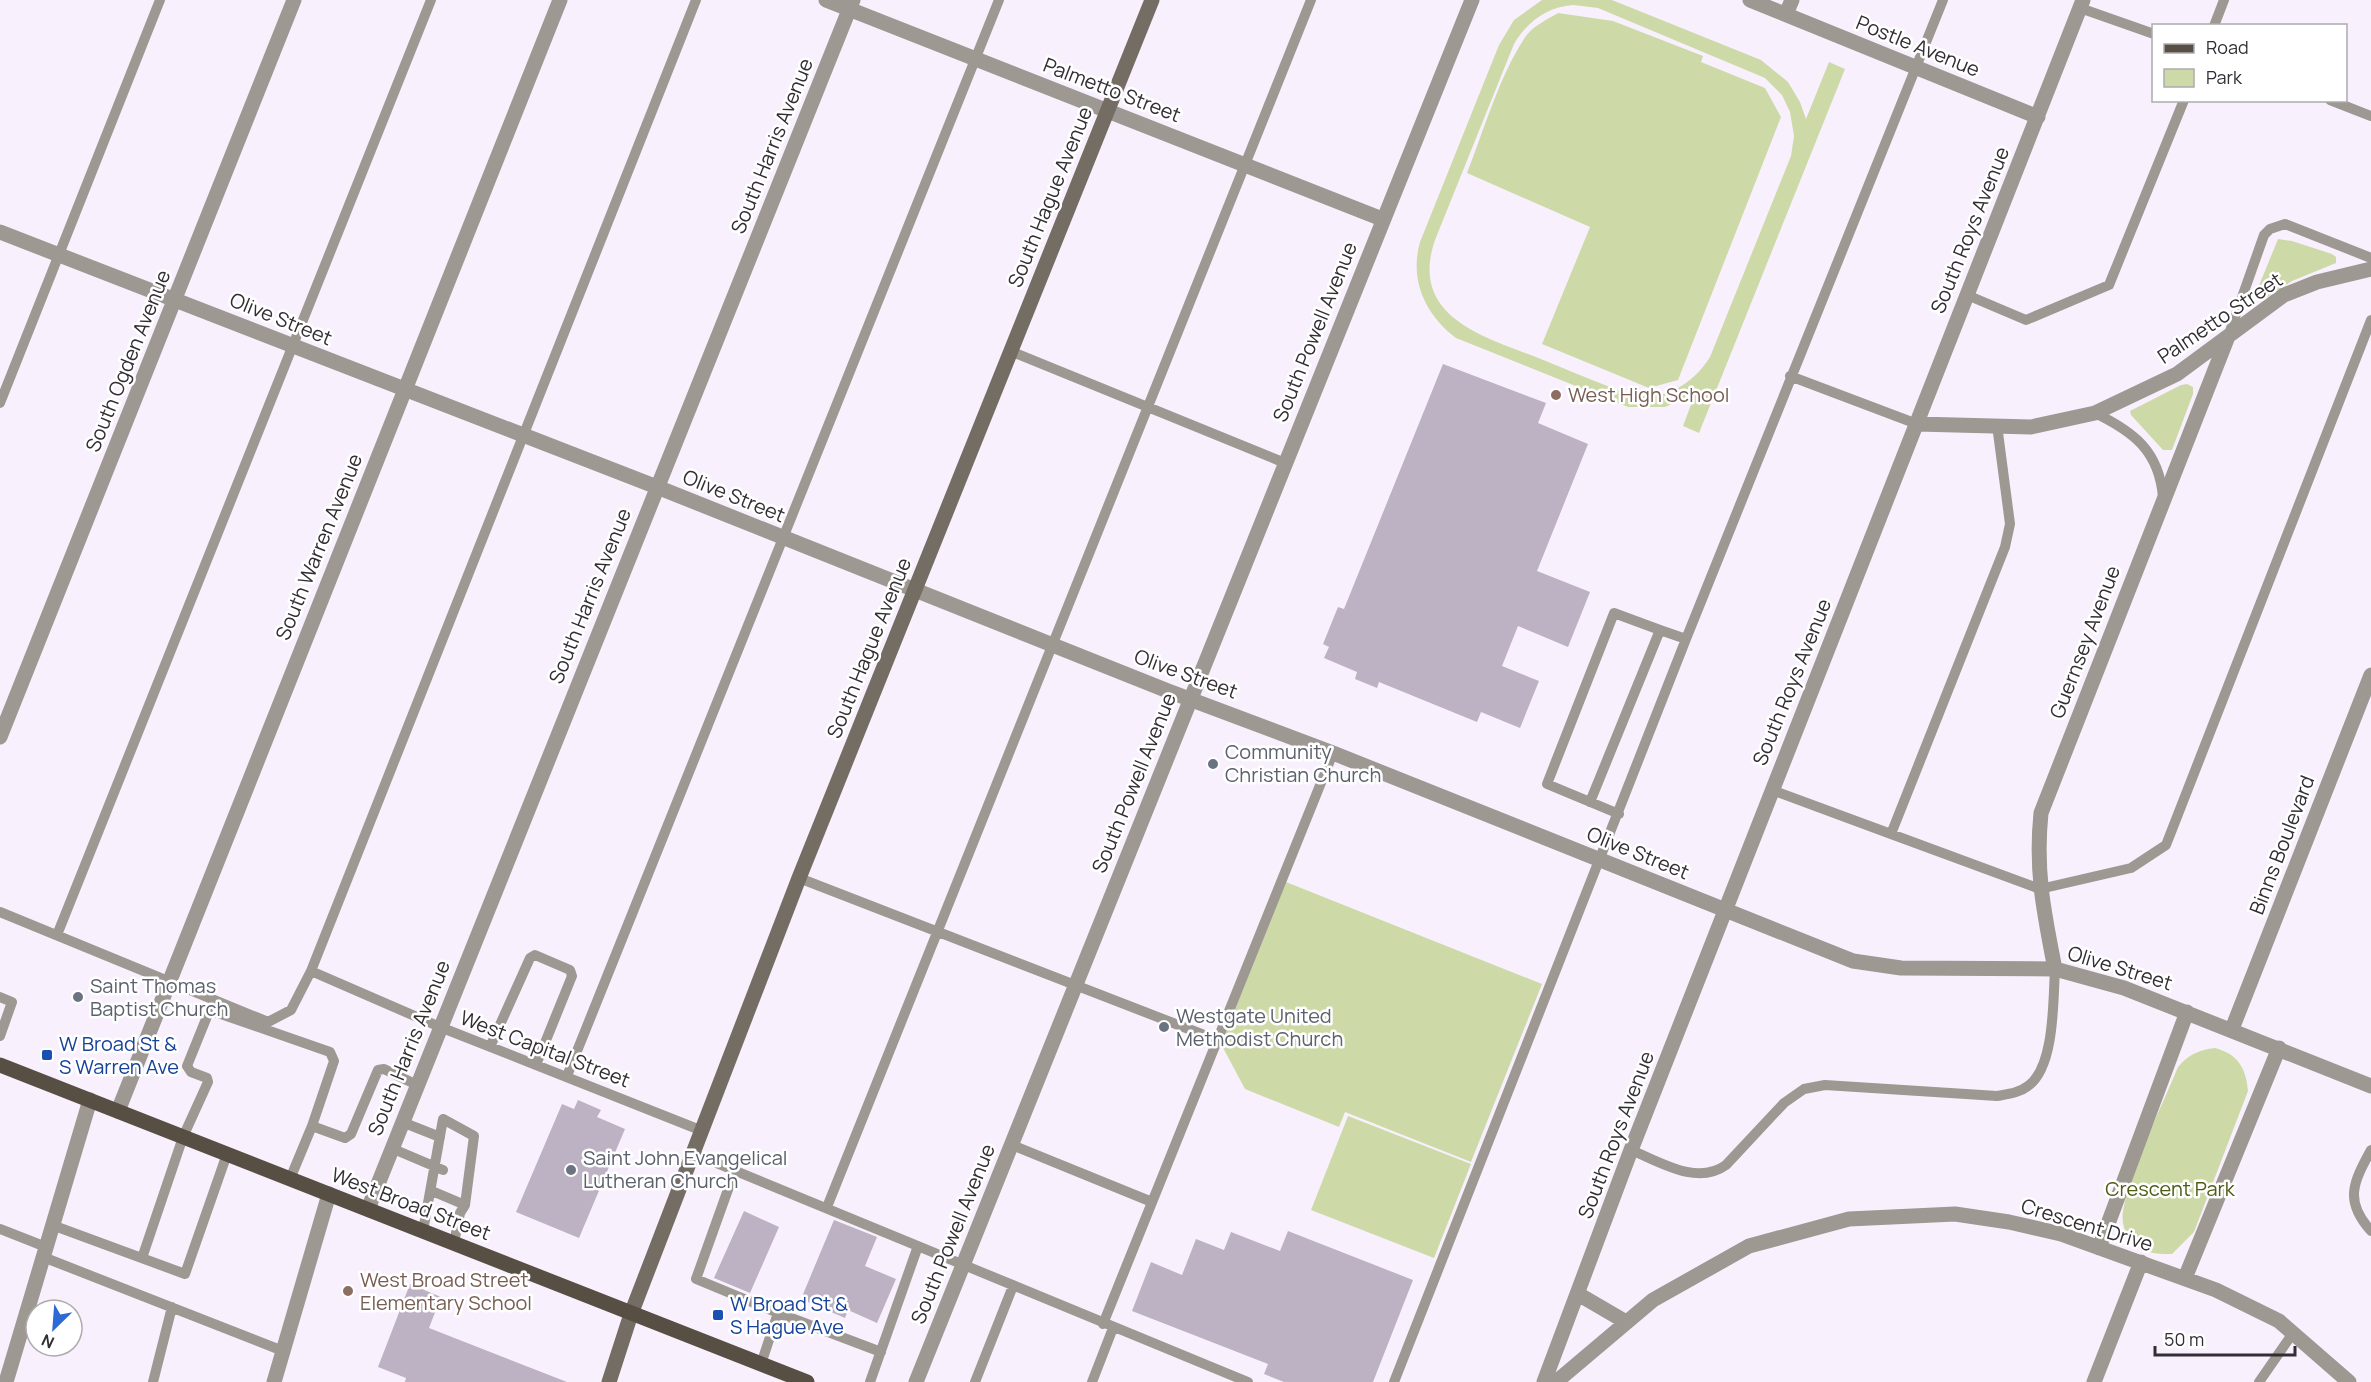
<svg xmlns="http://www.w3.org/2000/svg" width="2371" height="1382" viewBox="0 0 2371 1382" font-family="Manrope,sans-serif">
<rect width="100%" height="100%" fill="#f9f0fe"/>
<!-- green -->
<path fill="#cddaa8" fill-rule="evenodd" d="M1542,0H1612L1761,60L1788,82L1800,102L1806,119L1829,62L1845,69L1699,433L1683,426L1695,394L1665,407H1628L1456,338C1426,315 1409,281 1420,242L1499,45L1514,20ZM1573,5L1598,8L1765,78L1782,95L1790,112L1794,136L1791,156L1710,357C1692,386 1660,404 1626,393C1596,382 1566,369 1536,357C1482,336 1409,316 1435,240L1514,44C1527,22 1547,7 1573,5Z
M1558,13L1613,21L1703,56L1701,62L1765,88L1781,117L1678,380L1649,388L1542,344L1590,227L1467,173C1484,130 1499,77 1524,39C1531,27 1546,20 1558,13Z
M2278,239L2292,241L2332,254L2336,257V263L2292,281L2266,298L2258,295V288Z
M2187,384L2193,387V394L2172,450H2163L2131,415L2130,411L2181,385Z
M1286,882L1542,984L1471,1162L1345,1112L1339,1127L1245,1089L1221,1044Z
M2215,1048C2238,1054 2246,1068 2248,1091L2194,1232L2172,1254C2149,1255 2128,1249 2123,1223C2118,1196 2166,1097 2178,1067C2189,1054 2199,1050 2215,1048Z
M1348,1116L1471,1164L1434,1258L1311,1210Z"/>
<!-- building -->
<path fill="#bdb2c3" d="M1443,364L1546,403L1538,423L1588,444L1537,571L1590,592L1568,647L1518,626L1502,666L1539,681L1520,728L1481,712L1477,722L1379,682L1377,688L1355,679L1357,672L1324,658L1329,647L1323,644L1338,607L1344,609Z
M578,1100L601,1110L597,1117L625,1129L579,1238L516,1212L562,1104L574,1109Z
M744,1211L779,1227L750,1293L714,1278Z
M834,1220L877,1237L865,1266L896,1279L877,1323L848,1310L845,1318L801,1299Z
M1288,1231L1413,1280L1373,1382H1284L1264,1374L1268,1364L1132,1311L1151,1262L1182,1275L1196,1239L1224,1250L1231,1232L1280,1251Z
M410,1284L441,1297L429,1328L567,1382H405L406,1378L378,1367Z"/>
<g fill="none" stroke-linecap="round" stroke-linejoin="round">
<!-- service -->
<path stroke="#9d9891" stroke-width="10" d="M2080,8L2154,34
M2214,26L2224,0
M2330,100L2371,116
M1967,295L2026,320L2109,285L2184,100
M2228,337L2264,235L2270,229L2285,224L2371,258
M1010,351L1285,463
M1790,376L1917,424
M0,403L160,0
M2095,413C2134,432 2159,451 2163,497
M1660,630L1686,639
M1772,790L1891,834L2005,547L2010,524L1997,425
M1590,802L1660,630L1614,613L1547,784L1619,814
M1891,834L2040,889L2131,868L2166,845L2371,320
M799,878L1217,1040
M0,912L268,1022L291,1010L311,971L440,1027L700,1130
M57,935L431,0
M311,971L696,0
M0,997L12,1002L0,1036
M490,1047L530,958L535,955L570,970L572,976L536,1065
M567,1076L999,0
M402,1122L440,1137
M1012,1145L1152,1202
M391,1148L443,1170
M1631,1150C1660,1162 1697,1186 1726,1165L1784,1103L1804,1089L1825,1085L1997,1096C2008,1094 2019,1093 2028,1086C2055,1067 2053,1000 2055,969
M2371,1150C2353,1183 2344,1201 2371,1231
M692,1153L1248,1382
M735,1170L696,1279L778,1313
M290,1179L312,1126L345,1138L351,1134L378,1070L384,1069L417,1085
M432,1191L465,1205
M827,1207L1311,0
M52,1225L185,1274L227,1154
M0,1229L46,1247
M423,1231L443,1119L474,1136L465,1205L460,1213L454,1243
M43,1257L283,1351
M142,1258L183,1137L208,1082L207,1078L191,1072L187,1066L208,1014L215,1012L330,1052L334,1061L312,1126
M1103,1324L1333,753
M761,1364L778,1313L881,1352
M153,1382L172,1307
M870,1382L918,1246
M975,1382L1013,1286
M1092,1382L1113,1328
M1394,1382L1686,639L1943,0
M2259,1382L2293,1333"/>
<!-- minor -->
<path stroke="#9d9891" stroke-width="15" d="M826,0L1382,219
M1750,0L2038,117
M1786,14L1792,0
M0,232L657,487L1168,691L1333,753L1853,961L1901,968L2055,969L2124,988L2371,1086
M1917,424L2031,427L2095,413L2177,374L2284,295L2317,282L2371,269
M0,737L294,0
M2055,969C2044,913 2035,871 2041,813L2227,339
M2232,1029L2371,675
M118,1111L560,0
M368,1209L853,0
M2099,1248L2187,1012
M2185,1278L2279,1048
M1578,1294L1626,1322
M6,1382L90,1100
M274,1382L329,1194
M916,1382L1472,0
M1544,1382L1631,1150L2083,0
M1556,1382L1653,1300L1749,1246L1849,1219L1955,1214L2009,1222L2061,1234L2216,1290L2279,1321L2349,1382
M2094,1382L2141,1262"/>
<!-- secondary -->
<path stroke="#746d63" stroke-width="15" d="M609,1382L631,1314L799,878L1152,0"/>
<!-- primary -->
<path stroke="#574f43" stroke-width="15" d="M0,1065L807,1382"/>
</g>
<!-- markers -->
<g fill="#8d6e63" stroke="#fff" stroke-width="2">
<circle cx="1556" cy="395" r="6"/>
<circle cx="348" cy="1291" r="6"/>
</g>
<g fill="#6b7280" stroke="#fff" stroke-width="2">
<circle cx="1213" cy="764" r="6"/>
<circle cx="78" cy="997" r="6"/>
<circle cx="1164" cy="1027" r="6"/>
<circle cx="571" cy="1170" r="6"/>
</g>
<g fill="#1a4fb4" stroke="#fff" stroke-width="2">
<rect x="41" y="1049" width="12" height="12" rx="3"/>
<rect x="712" y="1309" width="12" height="12" rx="3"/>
</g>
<g text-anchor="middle" stroke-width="5" stroke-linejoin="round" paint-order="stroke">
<!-- street labels -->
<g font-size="20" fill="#322e34" stroke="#fff">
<text transform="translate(1918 46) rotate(22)" y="7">Postle Avenue</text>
<text transform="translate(1112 90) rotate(21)" y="7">Palmetto Street</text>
<text transform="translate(772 146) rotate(-68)" y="7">South Harris Avenue</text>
<text transform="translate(1050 197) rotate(-68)" y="7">South Hague Avenue</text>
<text transform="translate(1970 230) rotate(-68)" y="7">South Roys Avenue</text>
<text transform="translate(2220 318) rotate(-34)" y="7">Palmetto Street</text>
<text transform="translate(281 319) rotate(22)" y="7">Olive Street</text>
<text transform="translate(1315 332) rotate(-68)" y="7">South Powell Avenue</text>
<text transform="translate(128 361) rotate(-68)" y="7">South Ogden Avenue</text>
<text transform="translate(734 496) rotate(22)" y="7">Olive Street</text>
<text transform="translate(319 547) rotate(-68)" y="7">South Warren Avenue</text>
<text transform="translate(590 596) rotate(-68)" y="7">South Harris Avenue</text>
<text transform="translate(2085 642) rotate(-69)" y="7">Guernsey Avenue</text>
<text transform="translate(869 648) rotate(-68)" y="7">South Hague Avenue</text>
<text transform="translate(1186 674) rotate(20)" y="7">Olive Street</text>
<text transform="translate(1792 682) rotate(-68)" y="7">South Roys Avenue</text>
<text transform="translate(1134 783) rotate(-68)" y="7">South Powell Avenue</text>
<text transform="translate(2282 845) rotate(-69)" y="7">Binns Boulevard</text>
<text transform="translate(1638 853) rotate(22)" y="7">Olive Street</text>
<text transform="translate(2120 968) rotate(17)" y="7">Olive Street</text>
<text transform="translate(409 1048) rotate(-68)" y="7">South Harris Avenue</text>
<text transform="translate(545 1049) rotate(21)" y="7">West Capital Street</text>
<text transform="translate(1616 1135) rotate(-69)" y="7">South Roys Avenue</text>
<text transform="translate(411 1204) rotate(21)" y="7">West Broad Street</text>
<text transform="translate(2087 1225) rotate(17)" y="7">Crescent Drive</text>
<text transform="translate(953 1234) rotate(-68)" y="7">South Powell Avenue</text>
</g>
<!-- education labels -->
<g font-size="20" fill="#785e54" stroke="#fff" text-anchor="start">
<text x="1568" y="402">West High School</text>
<text x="360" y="1287">West Broad Street<tspan x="360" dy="23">Elementary School</tspan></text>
</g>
<!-- worship labels -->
<g font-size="20" fill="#5b616d" stroke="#fff" text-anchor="start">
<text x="1225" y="759">Community<tspan x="1225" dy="23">Christian Church</tspan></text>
<text x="90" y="993">Saint Thomas<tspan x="90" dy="23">Baptist Church</tspan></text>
<text x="1176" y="1023">Westgate United<tspan x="1176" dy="23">Methodist Church</tspan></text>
<text x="583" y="1165">Saint John Evangelical<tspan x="583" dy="23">Lutheran Church</tspan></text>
</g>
<!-- transit labels -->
<g font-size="20" fill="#164399" stroke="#fff" text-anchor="start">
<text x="59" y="1051">W Broad St &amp;<tspan x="59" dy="23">S Warren Ave</tspan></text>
<text x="730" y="1311">W Broad St &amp;<tspan x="730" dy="23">S Hague Ave</tspan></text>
</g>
<!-- park labels -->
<g font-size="20" fill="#4f5c14" stroke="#fff">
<text x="2170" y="1196">Crescent Park</text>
</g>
</g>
<!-- legend -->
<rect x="2152" y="24" width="195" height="78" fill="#ffffff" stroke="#adabae" stroke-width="1.5"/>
<rect x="2164" y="44" width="30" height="9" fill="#574f43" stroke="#adabae" stroke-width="1.5"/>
<text x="2206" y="54" font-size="18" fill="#322e34">Road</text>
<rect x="2164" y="69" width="30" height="18" fill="#cddaa8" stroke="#adabae" stroke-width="1.5"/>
<text x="2206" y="84" font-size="18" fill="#322e34">Park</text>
<!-- north arrow -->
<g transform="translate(54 1328) rotate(205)"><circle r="28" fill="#ffffff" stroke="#adabae" stroke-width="1.5"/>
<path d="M0-4.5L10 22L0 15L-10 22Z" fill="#2b6ad7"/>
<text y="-9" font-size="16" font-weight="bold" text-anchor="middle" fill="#322e34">N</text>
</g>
<!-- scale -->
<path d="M2155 1346v9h140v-9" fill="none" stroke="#322e34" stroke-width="3"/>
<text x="2164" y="1346" font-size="18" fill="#322e34" stroke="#ffffff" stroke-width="4.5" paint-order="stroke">50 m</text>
</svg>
